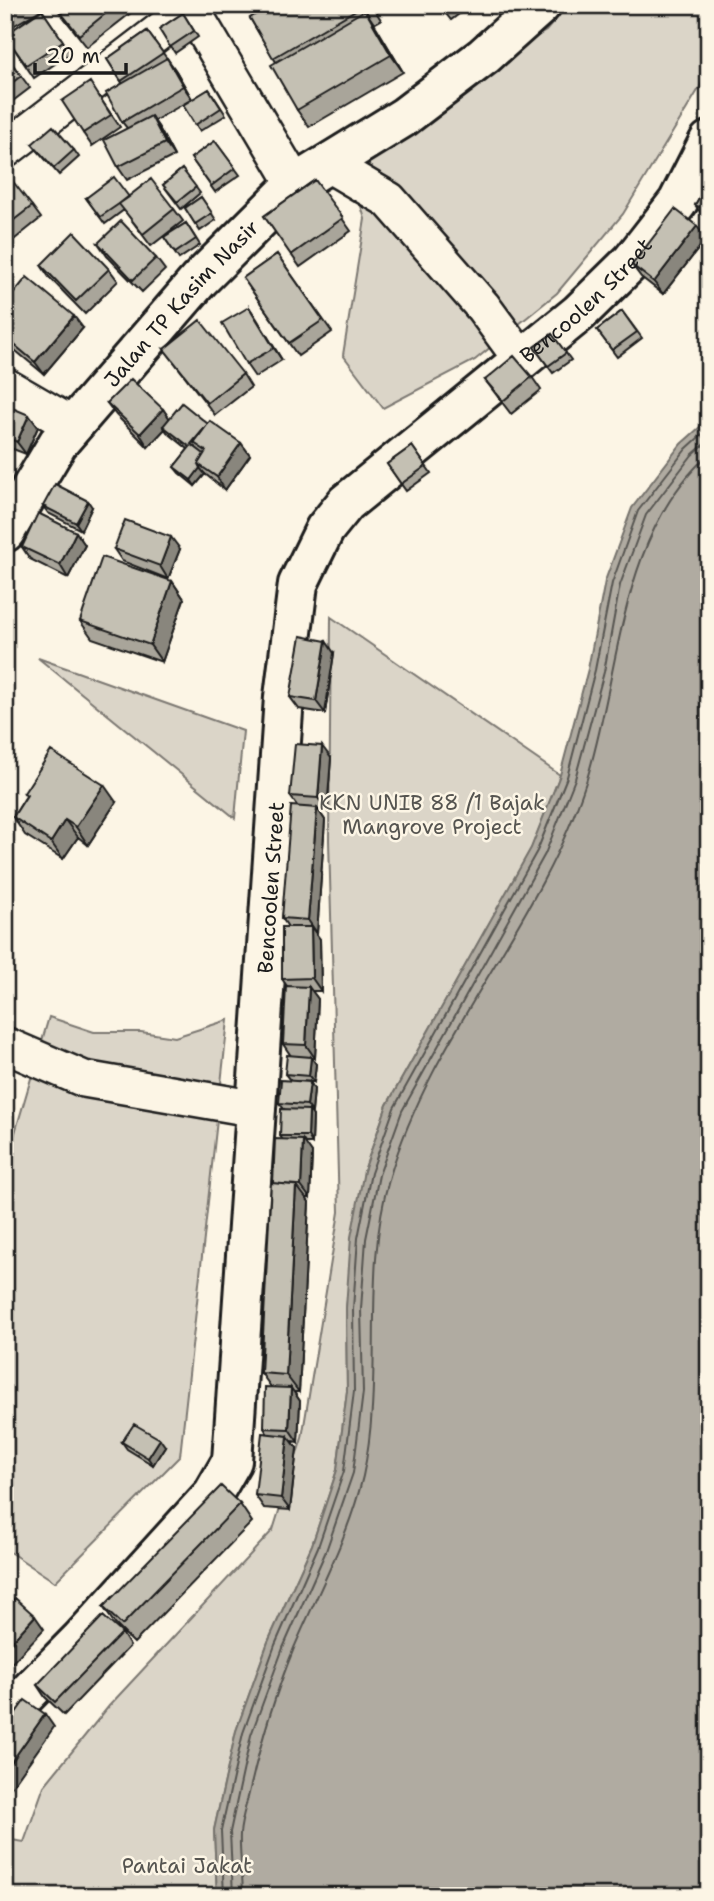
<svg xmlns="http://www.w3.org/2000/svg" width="714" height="1901" viewBox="0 0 714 1901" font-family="'Shantell Sans',sans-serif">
<rect width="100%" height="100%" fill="#fcf5e5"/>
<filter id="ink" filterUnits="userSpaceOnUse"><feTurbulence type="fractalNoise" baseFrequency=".0143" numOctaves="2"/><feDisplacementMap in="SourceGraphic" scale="14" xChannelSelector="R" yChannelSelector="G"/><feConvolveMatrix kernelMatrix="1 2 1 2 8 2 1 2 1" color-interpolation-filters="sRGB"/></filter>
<g filter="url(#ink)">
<!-- green -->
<path fill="#dbd5c8" stroke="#7c7872" stroke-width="2" d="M568,5H709V68L700,87L623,214L557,293L475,360L383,408L343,355L365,219L346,158L468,77L546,31Z
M331,617L560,775L531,849L387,1105L364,1171L346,1308L347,1391L337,1470L312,1545L268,1642L236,1731L214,1830L217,1896H5V1839L24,1842L44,1786L109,1706L273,1530L302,1438L339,1212L329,840Z
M38,658L243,731L235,818Z
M49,1017L94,1032H141L175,1037L228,1020L180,1456L55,1582L5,1549V1167Z"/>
<!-- water -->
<path fill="#b0aba1" stroke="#75726c" stroke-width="2" d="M709,419V1896H217L214,1830L236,1731L268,1642L312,1545L337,1470L347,1391L346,1308L351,1237L364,1171L387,1105L531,848L560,775L588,669L605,581L632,508L681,444Z"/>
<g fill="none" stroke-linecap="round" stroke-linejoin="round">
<!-- shore -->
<path stroke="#575551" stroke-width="2" d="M224,1896L221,1831L243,1733L275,1645L318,1547L344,1471L354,1391L353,1309L358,1238L371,1173L394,1108L537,851L567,777L595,670L612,583L638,511L686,449L709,428
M233,1896L230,1832L251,1735L283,1648L326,1551L353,1473L363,1392L361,1309L366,1239L379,1175L402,1111L545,854L575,779L604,672L620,585L646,515L692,455L709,440
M243,1896C243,1875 239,1854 240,1834C241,1819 247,1803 250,1789C261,1741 275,1694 294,1648C318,1592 349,1536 363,1476C385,1377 361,1274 390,1176C432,1035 540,923 586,782C621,672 618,536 709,454"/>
<!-- minor casing -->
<g stroke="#1c1c1c" stroke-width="40">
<path id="minor" d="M189,5L295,184
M5,150L190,8
M328,164L389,200L483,307L521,359
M5,386L74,426
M5,1045L84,1079L257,1109"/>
</g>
<!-- tertiary casing -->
<g stroke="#1c1c1c" stroke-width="44">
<g id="tertiary">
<path id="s1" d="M5,532L58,443L199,280L295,184L404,117L484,56L541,5"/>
</g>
</g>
<!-- primary casing -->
<g stroke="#1c1c1c" stroke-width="44">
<g id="primary">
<path id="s2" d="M5,1716L81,1639L213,1494L232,1461L284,697L298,584L325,529L346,503L579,313L632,261L678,202L709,141"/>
</g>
</g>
<!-- minor -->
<use href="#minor" stroke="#fcf5e5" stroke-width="35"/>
<!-- tertiary -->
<use href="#tertiary" stroke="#fcf5e5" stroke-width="38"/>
<!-- primary -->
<use href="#primary" stroke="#fcf5e5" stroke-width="38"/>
</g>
<!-- wall -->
<path fill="#a9a59a" stroke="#1c1c1c" stroke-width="2" d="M5,5H40L42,9L13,26L5,15Z
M54,5H141L87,47Z
M249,5H372L381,20L374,24L403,72L309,127L297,110L276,62L250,18L255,15Z
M439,5H471L451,20Z
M42,10L71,53L34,78L5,35Z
M183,13L198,37L175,53L159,29Z
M147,31L176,71L192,99L154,121L159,128L174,156L127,180L118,167L127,128L122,122L123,84L107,59Z
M5,54L30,88L5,107Z
M209,89L226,115L200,131L183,105Z
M98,95L120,127L92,146L83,133Z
M215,141L240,175L215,192L191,158Z
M32,144L74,150L79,157L59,175Z
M182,169L200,193L181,209L163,185Z
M315,180L351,231L300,267L264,216Z
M709,180V220L704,217L695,205Z
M5,184L32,206L41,218L5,247Z
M129,197L174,209L183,221L151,246L124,210L105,224L86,198Z
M201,197L216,220L200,231L185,208Z
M186,223L200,245L179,259L164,237Z
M706,239L663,294L641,277L632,265Z
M98,243L156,258L165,270L142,292L107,256Z
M277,254L332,332L298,356L243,278Z
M41,265L109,269L118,281L85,314L49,277Z
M5,304L83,328L44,374L5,342Z
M249,307L282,360L255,377L246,364Z
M622,311L642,338L617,357L597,330Z
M552,334L571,360L553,373L534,347Z
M164,349L243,374L251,387L215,415Z
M532,377L541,390L511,414L485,380Z
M107,403L163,409L169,418L208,424L241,443L250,455L225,490L205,474L195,486L179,473L174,467L188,449L167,432L165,429L148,447L116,415Z
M5,405L38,427L26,454L5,446Z
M412,446L431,473L406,491L387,464Z
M43,506L92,507L81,530L48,513Z
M76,532L85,545L68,578L30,559L22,547Z
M114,549H180L168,579L122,561Z
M172,581L184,599L162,662L92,638L80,621Z
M334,653L325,713L299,709L290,697Z
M331,758L327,811L318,810L325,820L317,933H315L320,939L321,991H312L318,999L315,1058H311L316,1064L314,1082L298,1081L310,1082L314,1089L312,1112H310L313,1116L312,1143H304L312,1153L310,1198H306L309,1202L299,1392H294L300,1401L298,1442L292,1441L297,1448L290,1510L264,1508L255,1495L267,1433L264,1428L271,1387L261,1373L273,1183L283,1140L280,1136L284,1109L279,1103L290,1080L285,1074L291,1056L283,1044L287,986L282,979L288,927L282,918L298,807L290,796Z
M24,793L116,802L88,845L78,837L63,859L25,835L13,817L26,796Z
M122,1442L165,1446L153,1465L127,1449Z
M240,1504L252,1522L134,1643L115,1624L103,1607Z
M122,1633L130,1646L64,1715L45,1697L37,1685Z"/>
<!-- shaded-wall -->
<path fill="#89867d" stroke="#1c1c1c" stroke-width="2" d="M365,10L377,28L403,72L391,55Z
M167,58L176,71L192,99L183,86Z
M151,116L159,128L174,156L165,143Z
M697,226L706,239L663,294L654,282Z
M249,307L257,319L282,360L274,348Z
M74,316L83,328L44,374L35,362Z
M163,409L172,422L163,426L165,429L148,447L140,434Z
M29,415L38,427L26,454L17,442Z
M241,443L250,455L225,490L217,477Z
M200,468L205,474L195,486L191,480Z
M88,501L92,507L81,530L76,523Z
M76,532L85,545L68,578L60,565Z
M171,537L180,549L168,579L160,566Z
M172,581L184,599L162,662L150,645Z
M326,641L334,653L325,713L316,701Z
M322,746L331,758L327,811L318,798Z
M104,785L116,802L88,845L76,827Z
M317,808L325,820L317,933L308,920Z
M65,820L78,837L63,859L51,842Z
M311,927L320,939L321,991L312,978Z
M309,987L318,999L315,1058L306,1045Z
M311,1057L316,1064L314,1082L309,1076Z
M310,1082L314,1089L312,1112L307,1105Z
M309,1110L313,1116L312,1143L308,1136Z
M303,1140L312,1153L310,1198L301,1186Z
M296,1185L309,1202L299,1392L286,1375Z
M291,1388L300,1401L298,1442L289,1429Z
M288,1436L297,1448L290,1510L281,1498Z
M160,1439L165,1446L153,1465L148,1458Z
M35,1616L44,1629L9,1666L5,1660V1649Z
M45,1714L54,1727L10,1789L5,1782V1771Z"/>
<!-- building -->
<path fill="#c4c0b3" stroke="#1c1c1c" stroke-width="2" d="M5,5H19L5,13Z
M55,5H116L79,35Z
M249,5H261L253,11Z
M271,5H364L273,58L250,18Z
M42,10L63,41L26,65L5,35Z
M365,10L391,55L297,110L271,65Z
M183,13L194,31L170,47L159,29Z
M147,31L163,53L121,81L107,59Z
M5,54L21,76L5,88Z
M167,58L183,86L122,122L106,93Z
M90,82L111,115L83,133L62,101Z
M209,89L221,108L195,125L183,105Z
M151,116L165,143L118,167L104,140Z
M53,126L74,150L54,168L32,144Z
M215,141L235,168L211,186L191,158Z
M182,169L196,187L177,202L163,185Z
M114,177L129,197L100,217L86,198Z
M11,179L32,206L5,227V184Z
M151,179L174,209L143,234L119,204Z
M315,180L343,218L291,255L264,216Z
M709,180V212L695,205Z
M201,197L212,213L195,224L185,208Z
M675,209L697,226L654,282L632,265Z
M121,221L156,258L133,280L98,243Z
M186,223L196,239L175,253L164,237Z
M74,232L109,269L76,301L41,265Z
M277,254L323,320L289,343L243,278Z
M27,277L74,316L35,362L5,337V304Z
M249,307L274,348L246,364L222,323Z
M622,311L637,332L612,350L597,330Z
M200,320L243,374L207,403L164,349Z
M552,334L566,353L548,366L534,347Z
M514,356L532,377L503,401L485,380Z
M131,379L163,409L140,434L107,403Z
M182,403L208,424L191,444L204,454L198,464L200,468L191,480L174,467L190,447L163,426Z
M5,405L29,415L17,442L5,437Z
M210,421L241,443L217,477L198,464L206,451L194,443Z
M412,446L426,466L401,484L387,464Z
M55,484L88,501L76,523L43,506Z
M38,513L76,532L60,565L22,547Z
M125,520L171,537L160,566L114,549Z
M102,557L172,581L150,645L80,621Z
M301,636L326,641L316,701L290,697Z
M295,744L322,746L318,798L290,796Z
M51,751L104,785L76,827L65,820L51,842L13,817L27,795L24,793Z
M291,806L317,808L308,920L282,918Z
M282,927H311L312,978L282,979Z
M286,986L309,987L306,1045L283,1044Z
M287,1055L311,1057L309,1076L285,1074Z
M281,1080L310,1082L307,1105L279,1103Z
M281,1109L309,1110L308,1136H280Z
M275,1139L303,1140L301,1186L273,1183Z
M271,1183L296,1185L286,1375L261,1373Z
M265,1387L291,1388L289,1429L264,1428Z
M134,1424L160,1439L148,1458L122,1442Z
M262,1433L288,1436L281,1498L255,1495Z
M221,1486L240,1504L122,1625L103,1607Z
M15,1598L35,1616L5,1649V1608Z
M103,1616L122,1633L55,1702L37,1685Z
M25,1700L45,1714L5,1771V1728Z"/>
</g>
<g text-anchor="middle" stroke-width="5" stroke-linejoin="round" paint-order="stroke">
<!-- street labels -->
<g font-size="21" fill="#1c1c1c" stroke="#fcf5e5">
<text dy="7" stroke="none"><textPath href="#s2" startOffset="1631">Bencoolen Street</textPath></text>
<text dy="7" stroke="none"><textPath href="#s1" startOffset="290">Jalan TP Kasim Nasir</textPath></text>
<text dy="7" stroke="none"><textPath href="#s2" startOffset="917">Bencoolen Street</textPath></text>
</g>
<!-- park labels -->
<g font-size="21" fill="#555450" stroke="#fcf5e5">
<text x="432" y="810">KKN UNIB 88 /1 Bajak<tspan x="432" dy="24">Mangrove Project</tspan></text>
<text x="187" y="1873">Pantai Jakat</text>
</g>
</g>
<!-- margin -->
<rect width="714" height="1901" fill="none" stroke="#fcf5e5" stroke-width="28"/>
<rect x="14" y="14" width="686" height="1873" fill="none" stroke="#1c1c1c" stroke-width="2.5" filter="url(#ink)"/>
<!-- scale -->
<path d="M35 63v10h91v-10" fill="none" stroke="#1c1c1c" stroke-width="3.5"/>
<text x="46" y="63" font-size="21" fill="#1c1c1c" stroke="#fcf5e5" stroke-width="5" paint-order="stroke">20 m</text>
</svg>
